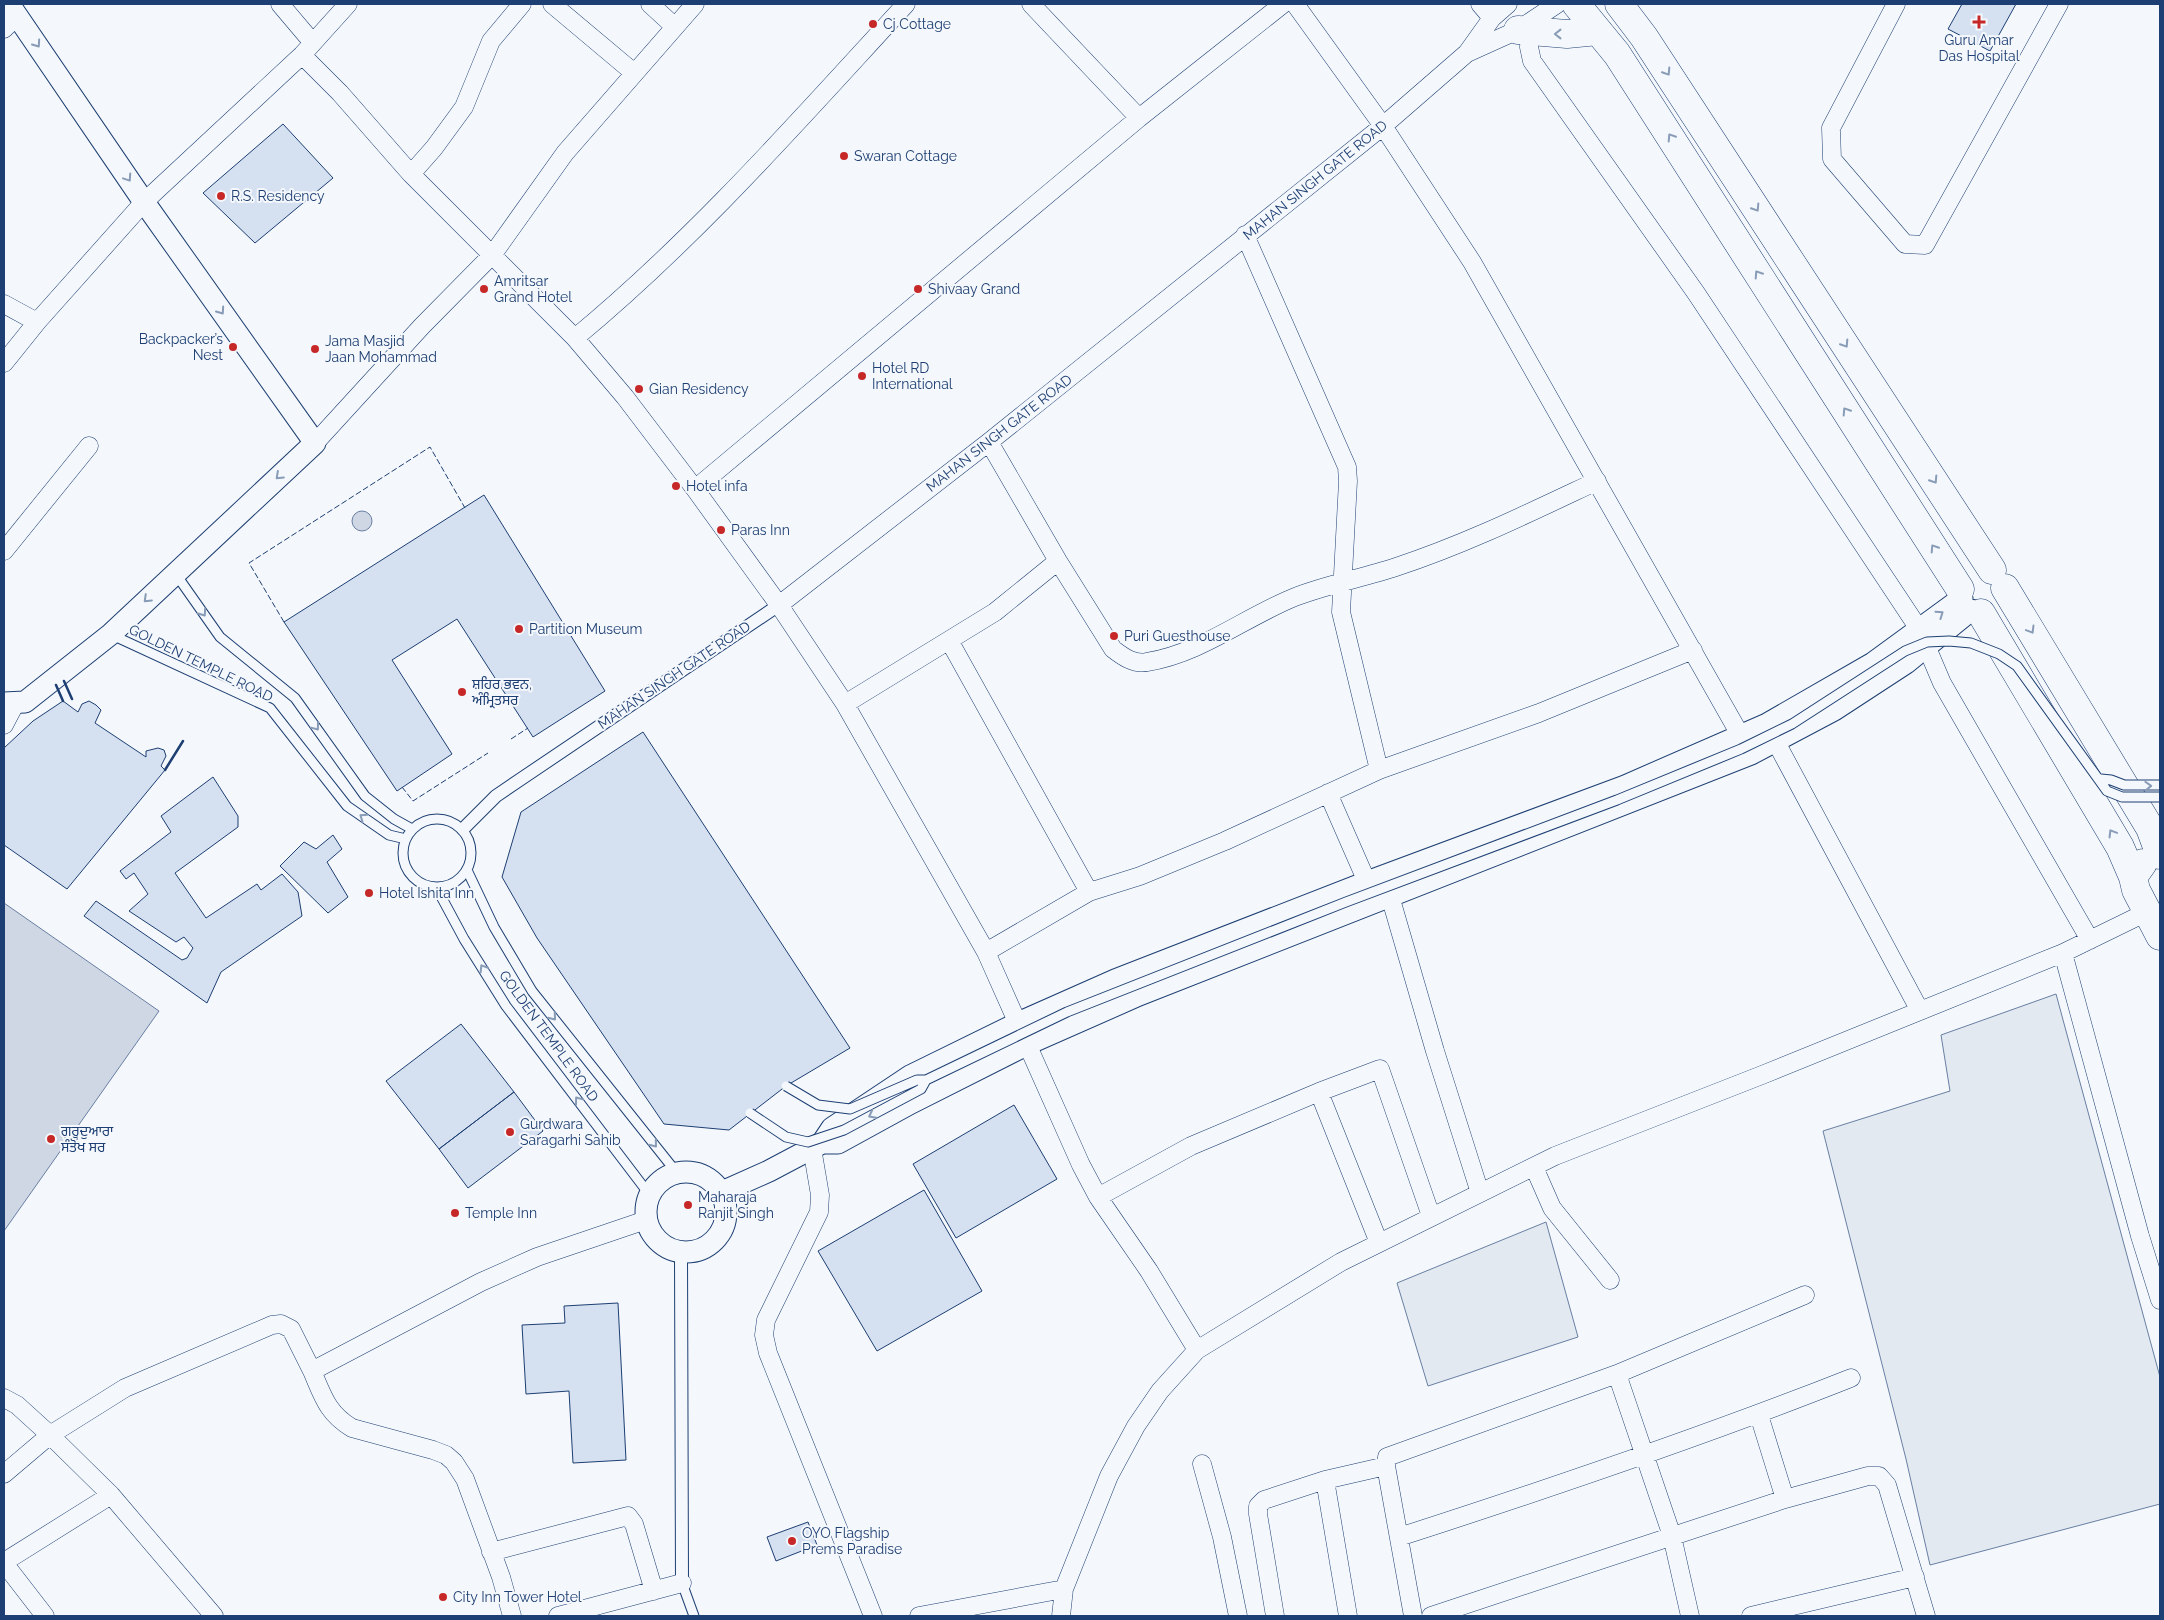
<svg xmlns="http://www.w3.org/2000/svg" width="2164" height="1620" viewBox="0 0 2164 1620" font-family="Raleway,'Noto Sans Gurmukhi',sans-serif">
<rect width="100%" height="100%" fill="#f4f7fb"/>
<!-- green -->
<path fill="#e3e9f0" stroke="#687fa3" d="M2056,994L2160,1377V1504L1930,1565L1906,1459L1823,1131L1950,1091L1941,1035Z
M1546,1222L1578,1337L1428,1386L1397,1283Z"/>
<!-- water -->
<path fill="#cfd7e4" stroke="#687fa3" d="M352 521a10 10 0 1 1 20 0a10 10 0 1 1-20 0Z
M4,903L159,1011L4,1231Z"/>
<!-- building -->
<path fill="#d5e0f0" stroke="#1d3f73" d="M1962,4H2016L1990,51L1948,29Z
M283,124L333,178L255,243L203,193Z
M484,495L605,691L533,737L457,619L392,660L452,754L397,791L284,622Z
M63,701L78,712L82,704L89,701L96,705L101,710L95,723L146,757V751L158,748L164,750L166,756L161,766L165,770L67,889L4,845V748L33,721Z
M643,732L850,1048L786,1086L729,1130L664,1124L537,938L502,877L521,812Z
M213,777L238,816V827L175,873L206,918L257,884L261,890L282,874L298,892L302,916L221,972L207,1003L84,916L96,901L182,960L187,958L193,948L184,937L176,942L129,911L148,894L134,873L126,879L120,871L171,832L161,816Z
M333,835L342,849L327,862L348,897L328,913L280,866L304,842L316,849Z
M461,1024L514,1092L439,1149L386,1081Z
M514,1092L543,1131L468,1188L439,1149Z
M1014,1105L1057,1179L956,1238L913,1164Z
M924,1190L982,1291L877,1351L818,1251Z
M618,1303L626,1460L573,1463L569,1391L526,1394L522,1325L565,1323L564,1306Z
M808,1522L817,1545L776,1561L767,1537Z"/>
<g fill="none" stroke-linecap="round" stroke-linejoin="round">
<!-- service casing -->
<g stroke="#1d3f73" stroke-width="11">
<path id="service" d="M175,573L220,637L295,698L365,796L394,819L412,829
M112,635L270,708L347,806L389,835L406,839
M403 853a34 34 0 1 1 68 0a34 34 0 1 1-68 0Z
M467,870L494,927L532,991L677,1173
M436,887L464,939L506,1006L649,1194
M682,1583L694,1616"/>
</g>
<!-- pedestrian casing -->
<g stroke="#1d3f73" stroke-width="14">
<path id="pedestrian" d="M463,829L496,796L521,779L779,605
M681,1253L682,1583"/>
</g>
<!-- minor casing -->
<g stroke="#1d3f73" stroke-width="19">
<path id="minor" d="M280,4L313,43
M552,4L633,72
M650,4L674,26
M1031,4L1139,118
M1295,4L1383,126L1472,262L1747,747
M1480,4L1492,18
M1896,4L1831,128L1832,159L1905,244L1925,245L2059,4
M4,29L17,16
M1530,32L1529,47L1532,61L1696,293L1919,629L1942,683L2090,940
M1467,53L1518,30L1557,4
M302,55L340,93L411,174L575,338L625,397L695,489L779,605L845,704L986,952L1081,1165L1098,1197L1149,1271L1197,1350
M411,174L434,148L464,107L491,41L522,4
M1245,235L1347,467L1348,481L1341,612L1379,770
M4,304L37,322
M575,338C696,238 800,119 906,4
M4,363L37,322L144,202L302,55L348,4
M989,442L1058,561L1113,649C1122,656 1134,665 1147,662C1200,654 1245,617 1295,597C1328,584 1363,578 1396,567C1466,544 1531,512 1597,481
M315,443L422,326L493,254L565,153L695,4
M695,489L1139,118L1283,4
M4,551L89,446
M779,605L989,442L1383,126L1467,53L1492,18L1508,4
M950,642L1089,892
M845,704L995,612L1058,561
M4,725L15,704
M1769,729L1920,1011
M1328,793L1367,882
M1390,896L1435,1051L1480,1193
M986,952L1089,892L1140,876L1225,841L1379,770L1539,713L1693,650
M2063,953L2140,1236L2160,1300
M1319,1092L1379,1243
M812,1148L820,1195L819,1212L766,1320L764,1335L768,1353L873,1616
M1534,1167L1552,1208L1610,1280
M1098,1197L1191,1146L1319,1092L1380,1069L1431,1216
M312,1371C323,1396 327,1413 352,1428L433,1450L446,1455L454,1462L465,1479L501,1577L512,1616
M1617,1374L1805,1295
M4,1398L17,1405L50,1435L4,1474
M1759,1415L1785,1499
M1202,1464L1222,1537L1238,1616
M1325,1480L1348,1616
M1399,1537C1551,1488 1702,1437 1851,1378
M491,1552L628,1516L634,1524L654,1591
M4,1562L111,1495
M4,1563L45,1616
M214,1616L111,1495L50,1435L125,1388L272,1325L281,1324L291,1329L312,1371L481,1282L537,1257L646,1220
M558,1616L682,1583
M919,1616L1064,1589
M1061,1616L1064,1589L1109,1476L1136,1426L1160,1391L1197,1350L1341,1262L1555,1156L1762,1075L2063,953L2147,912
M1275,1616L1258,1514V1506L1264,1500L1325,1480L1386,1466
M1413,1616L1386,1466L1387,1457L1617,1374L1672,1536L1690,1616
M1431,1616L1785,1499L1868,1476H1879L1887,1485L1926,1616
M1751,1616L1915,1577"/>
</g>
<!-- tertiary casing -->
<g stroke="#1d3f73" stroke-width="23">
<path id="tertiary" d="M4,703L25,702L111,634L315,443L144,202L9,4
M822,1143H838L911,1103L1028,1044L1139,995L1751,754L1834,710L1906,663L1971,610
M646 1212a40 40 0 1 1 80 0a40 40 0 1 1-80 0Z
M722,1192L769,1171L822,1143L832,1128L910,1076L1018,1023L1115,980L1367,882L1625,786L1767,724L1873,663L1962,598"/>
</g>
<!-- primary casing -->
<g stroke="#1d3f73" stroke-width="29">
<path id="primary" d="M1576,4L1617,54L1960,589
M1619,4L1644,37L1992,570
M1518,30L1567,34L1598,31
M2005,588L2150,828L2160,855
M1981,613L2120,847L2133,877
M2143,863L2133,877L2136,890L2160,936"/>
</g>
<!-- service -->
<use href="#service" stroke="#f4f7fb" stroke-width="9"/>
<!-- pedestrian -->
<use href="#pedestrian" stroke="#f4f7fb" stroke-width="12"/>
<!-- minor -->
<use href="#minor" stroke="#f4f7fb" stroke-width="18"/>
<!-- tertiary -->
<use href="#tertiary" stroke="#f4f7fb" stroke-width="21"/>
<!-- primary -->
<use href="#primary" stroke="#f4f7fb" stroke-width="28"/>
<!-- service-bridge casing -->
<g stroke="#1d3f73" stroke-width="11" stroke-linecap="butt">
<path id="service-bridge" d="M2101,779L2111,780L2124,785H2160
M786,1086L818,1105L850,1109L917,1080H926L1067,1012L1346,902L1617,800L1741,749L1792,724L1905,651L1927,642L1949,641L1971,643L1999,654L2017,666L2107,791L2122,797H2160
M750,1113L786,1137L808,1142L844,1130L921,1089L926,1080"/>
</g>
<!-- service-bridge -->
<use href="#service-bridge" stroke="#f4f7fb" stroke-width="9"/>
<!-- fence -->
<path stroke="#1d3f73" stroke-width="1" stroke-dasharray="6 2.5" stroke-linecap="butt" d="M284,622L249,563L430,447L465,508
M511,739L528,728
M402,787L413,801L488,753"/>
<!-- wall -->
<path stroke="#1d3f73" stroke-width="2.5" d="M64,681L72,699
M56,685L63,701
M165,770L183,741"/>
</g>
<!-- one-way arrows -->
<defs><path id="oneway-chevron" d="M-2-3.5L2.5 0L-2 3.5" fill="none" stroke-width="1.6" stroke-linecap="round" stroke-linejoin="round" transform="scale(1.25)"/></defs>
<g stroke="#889bb7">
<use href="#oneway-chevron" transform="translate(1558 34) rotate(-180)"/>
<use href="#oneway-chevron" transform="translate(37 44) rotate(55)"/>
<use href="#oneway-chevron" transform="translate(1667 72) rotate(57)"/>
<use href="#oneway-chevron" transform="translate(1671 137) rotate(-123)"/>
<use href="#oneway-chevron" transform="translate(128 178) rotate(56)"/>
<use href="#oneway-chevron" transform="translate(1756 208) rotate(57)"/>
<use href="#oneway-chevron" transform="translate(1758 274) rotate(-123)"/>
<use href="#oneway-chevron" transform="translate(221 311) rotate(55)"/>
<use href="#oneway-chevron" transform="translate(1845 344) rotate(57)"/>
<use href="#oneway-chevron" transform="translate(1846 411) rotate(-123)"/>
<use href="#oneway-chevron" transform="translate(279 476) rotate(137)"/>
<use href="#oneway-chevron" transform="translate(1934 480) rotate(57)"/>
<use href="#oneway-chevron" transform="translate(1934 548) rotate(-123)"/>
<use href="#oneway-chevron" transform="translate(147 599) rotate(136)"/>
<use href="#oneway-chevron" transform="translate(203 613) rotate(55)"/>
<use href="#oneway-chevron" transform="translate(1940 614) rotate(-35)"/>
<use href="#oneway-chevron" transform="translate(2031 630) rotate(59)"/>
<use href="#oneway-chevron" transform="translate(316 727) rotate(53)"/>
<use href="#oneway-chevron" transform="translate(2148 786) rotate(-2)"/>
<use href="#oneway-chevron" transform="translate(363 817) rotate(-145)"/>
<use href="#oneway-chevron" transform="translate(2112 833) rotate(-121)"/>
<use href="#oneway-chevron" transform="translate(483 968) rotate(-122)"/>
<use href="#oneway-chevron" transform="translate(553 1017) rotate(51)"/>
<use href="#oneway-chevron" transform="translate(578 1100) rotate(-127)"/>
<use href="#oneway-chevron" transform="translate(872 1115) rotate(153)"/>
<use href="#oneway-chevron" transform="translate(654 1144) rotate(51)"/>
</g>
<!-- markers -->
<g fill="#c62828" stroke="#f4f7fb" stroke-width="2">
<path d="M1976.5 14.5h5v5h5v5h-5v5h-5v-5h-5v-5h5z"/>
<circle cx="873" cy="24" r="5"/>
<circle cx="844" cy="156" r="5"/>
<circle cx="221" cy="196" r="5"/>
<circle cx="484" cy="289" r="5"/>
<circle cx="918" cy="289" r="5"/>
<circle cx="233" cy="347" r="5"/>
<circle cx="315" cy="349" r="5"/>
<circle cx="862" cy="376" r="5"/>
<circle cx="639" cy="389" r="5"/>
<circle cx="676" cy="486" r="5"/>
<circle cx="721" cy="530" r="5"/>
<circle cx="519" cy="629" r="5"/>
<circle cx="1114" cy="636" r="5"/>
<circle cx="462" cy="692" r="5"/>
<circle cx="369" cy="893" r="5"/>
<circle cx="510" cy="1132" r="5"/>
<circle cx="51" cy="1139" r="5"/>
<circle cx="688" cy="1205" r="5"/>
<circle cx="455" cy="1213" r="5"/>
<circle cx="792" cy="1541" r="5"/>
<circle cx="443" cy="1597" r="5"/>
</g>
<g text-anchor="middle" stroke-width="4" stroke-linejoin="round" paint-order="stroke">
<!-- poi labels -->
<g font-size="14" fill="#1d3f73" stroke="#f4f7fb" text-anchor="start">
<text x="883" y="29">Cj Cottage</text>
<text x="1979" y="45" text-anchor="middle">Guru Amar<tspan x="1979" dy="16">Das Hospital</tspan></text>
<text x="854" y="161">Swaran Cottage</text>
<text x="231" y="201">R.S. Residency</text>
<text x="494" y="286">Amritsar<tspan x="494" dy="16">Grand Hotel</tspan></text>
<text x="928" y="294">Shivaay Grand</text>
<text x="223" y="344" text-anchor="end">Backpacker’s<tspan x="223" dy="16">Nest</tspan></text>
<text x="325" y="346">Jama Masjid<tspan x="325" dy="16">Jaan Mohammad</tspan></text>
<text x="872" y="373">Hotel RD<tspan x="872" dy="16">International</tspan></text>
<text x="649" y="394">Gian Residency</text>
<text x="686" y="491">Hotel infa</text>
<text x="731" y="535">Paras Inn</text>
<text x="529" y="634">Partition Museum</text>
<text x="1124" y="641">Puri Guesthouse</text>
<text x="472" y="689">ਸ਼ਹਿਰ ਭਵਨ,<tspan x="472" dy="16">ਅੰਮ੍ਰਿਤਸਰ</tspan></text>
<text x="379" y="898">Hotel Ishita Inn</text>
<text x="520" y="1129">Gurdwara<tspan x="520" dy="16">Saragarhi Sahib</tspan></text>
<text x="61" y="1136">ਗੁਰੂਦੁਆਰਾ<tspan x="61" dy="16">ਸੰਤੋਖ ਸਰ</tspan></text>
<text x="698" y="1202">Maharaja<tspan x="698" dy="16">Ranjit Singh</tspan></text>
<text x="465" y="1218">Temple Inn</text>
<text x="802" y="1538">OYO Flagship<tspan x="802" dy="16">Prems Paradise</tspan></text>
<text x="453" y="1602">City Inn Tower Hotel</text>
</g>
<!-- street labels -->
<g font-size="14" fill="#1d3f73" stroke="#f4f7fb">
<text transform="translate(1315 180) rotate(-39)" y="5">MAHAN SINGH GATE ROAD</text>
<text transform="translate(999 433) rotate(-38)" y="5">MAHAN SINGH GATE ROAD</text>
<text transform="translate(201 663) rotate(26)" y="5">GOLDEN TEMPLE ROAD</text>
<text transform="translate(674 675) rotate(-34)" y="5">MAHAN SINGH GATE ROAD</text>
<text transform="translate(549 1036) rotate(54)" y="5">GOLDEN TEMPLE ROAD</text>
</g>
</g>
<!-- border -->
<rect width="2164" height="1620" fill="none" stroke="#1d3f73" stroke-width="10"/>
</svg>
